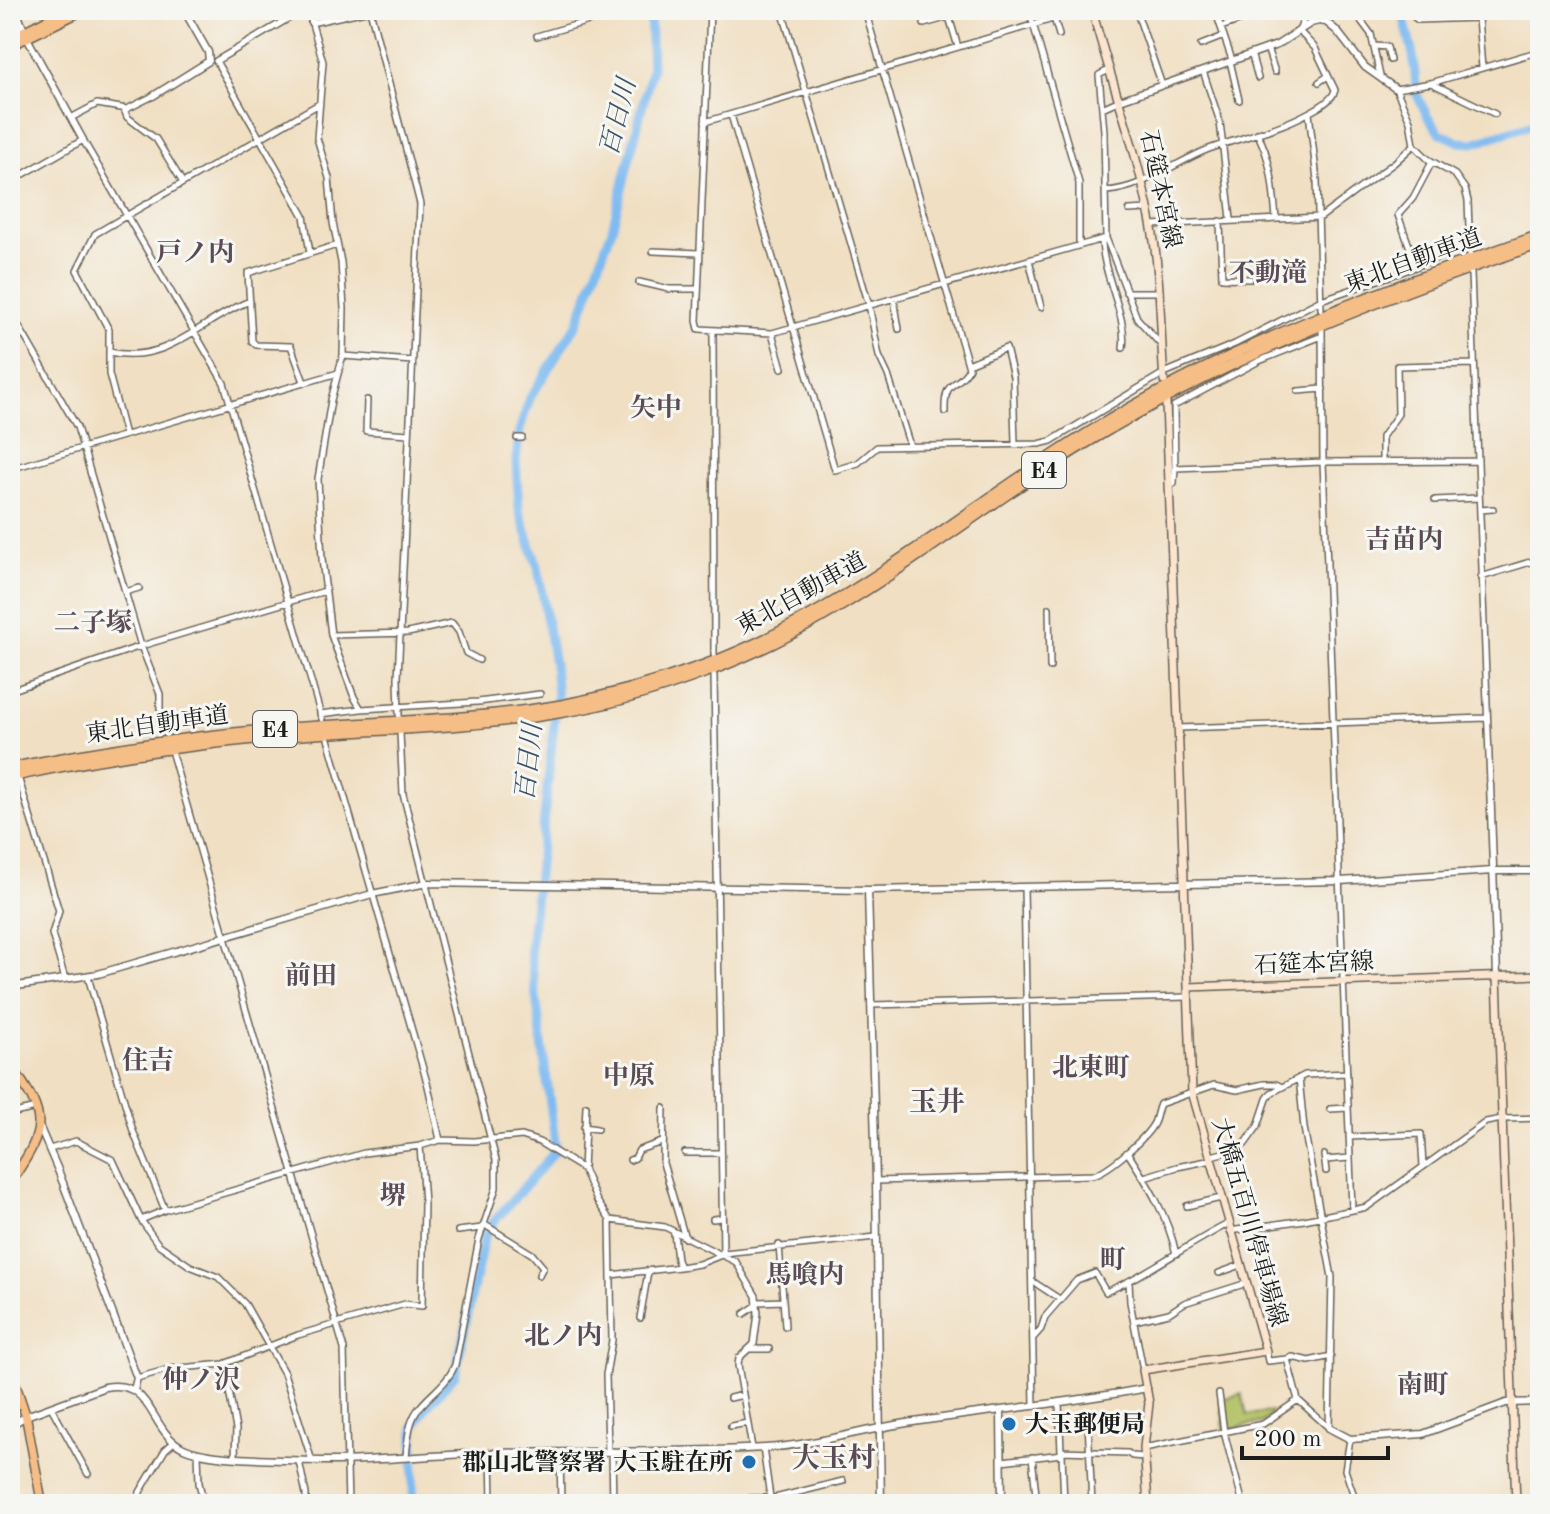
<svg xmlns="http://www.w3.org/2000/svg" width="1550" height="1514" viewBox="0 0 1550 1514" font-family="'Old Standard TT','Noto Serif JP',serif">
<rect width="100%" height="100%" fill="#f6f6f2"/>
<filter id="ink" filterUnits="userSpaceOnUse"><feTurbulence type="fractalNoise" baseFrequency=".0125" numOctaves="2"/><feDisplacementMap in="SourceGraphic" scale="16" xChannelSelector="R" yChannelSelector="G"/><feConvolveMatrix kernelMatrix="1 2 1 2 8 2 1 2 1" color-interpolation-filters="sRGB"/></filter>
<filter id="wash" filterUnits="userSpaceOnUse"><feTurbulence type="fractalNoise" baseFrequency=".006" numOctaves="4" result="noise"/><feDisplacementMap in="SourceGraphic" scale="32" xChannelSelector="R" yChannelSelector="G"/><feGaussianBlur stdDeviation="1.8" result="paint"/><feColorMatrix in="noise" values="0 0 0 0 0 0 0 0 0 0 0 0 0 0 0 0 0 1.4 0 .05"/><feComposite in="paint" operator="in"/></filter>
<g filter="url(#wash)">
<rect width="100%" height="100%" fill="#f0dfc2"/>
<!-- green -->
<path fill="#b1bf61" stroke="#666e3e" stroke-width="2" d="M1242,1394L1247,1415L1271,1412V1415L1263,1422L1224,1430L1221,1399Z"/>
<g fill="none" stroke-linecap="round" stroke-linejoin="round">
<!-- river -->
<path stroke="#7fbbf1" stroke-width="9" d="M1402,10L1413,55L1417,95L1429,119L1440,133L1459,142L1473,143L1540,122
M413,1504L414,1427L428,1405L455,1375L484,1238L492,1224L556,1150L530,950L557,696L554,664L538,568L519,510L516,460L520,429L530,398L578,322L612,229L652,68L650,10"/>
</g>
</g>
<g filter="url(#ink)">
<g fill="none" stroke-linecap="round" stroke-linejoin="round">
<!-- minor casing -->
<g stroke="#666056" stroke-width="8">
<path id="minor" d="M303,10L216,61L304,216L310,253
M308,10L323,62L317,138L329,178L333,223L341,262L344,308L343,355L331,400L318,479L322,559L331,635L354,697L361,709L478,702L540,694
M710,10L697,321L699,329L772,333L1106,238
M782,10L869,305L879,356L888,375L910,446
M865,10L969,368C958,390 944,376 945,412
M947,10L958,47
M1029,10L1079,183V245
M1136,10L1162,85
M1215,10L1232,60
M1353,10L1371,34L1380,76
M1411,10L1414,17L1418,20L1478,18L1482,68
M1054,18L1059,35
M1360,18L1376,14
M311,23L370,10L420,204L398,678L399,715
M924,24L949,17
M1221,27L1271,10
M537,36L627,10
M1201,45L1224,36
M1375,46L1387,47L1390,60
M1267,48L1275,72
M1251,53L1258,78
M1230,61L1239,100
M1109,70L1099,75L1104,131L1106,238L1137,318L1162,346
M1203,71L1220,122L1231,219
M1319,82L1328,76
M1431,83L1495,114
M1102,108L1120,100
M124,109L127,117L156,139L183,183
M1309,113L1317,180L1321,309
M731,115L835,470L858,463L877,447L1039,444L1051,441L1164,373L1235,344L1321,300L1410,269L1470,244
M71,118L97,104L127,109L153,96
M705,122L1083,10
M1257,133C1272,160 1273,188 1276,218
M10,182L83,140L224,383L322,719
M1106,191C1143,189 1175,162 1209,149C1242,137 1277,130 1308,113C1318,108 1333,100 1335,90L1315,48L1299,31L1305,16L1301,10
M1129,210L1148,209
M1220,221L1222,278L1250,279
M1151,225L1321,217L1394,163L1414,145
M1102,239C1102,275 1128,316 1123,348
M653,251L699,253
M1470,254L1468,201L1465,189L1455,175L1428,159L1414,145L1410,121L1396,89L1431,83L1540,51
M1029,260L1041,307
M1410,269L1411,251L1398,215L1413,198L1432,162
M1471,273L1490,784
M639,282L669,289H698
M1126,292H1160
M894,299L899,329
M10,311L77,427L141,646L160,694V708L166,734
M1322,329L1323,462L1352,1209
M713,331L714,655
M772,333L782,368
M109,352C170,365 199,320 250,301
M343,356L413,361
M968,364L1006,348L1013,377L1015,443
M304,382L291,346L256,345L252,341L248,273L337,245
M1298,391L1323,389
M367,400L366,431L409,434
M125,435L109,374V330L77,270L95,234L319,104
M517,438H522
M1382,462V437L1398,414L1397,366L1474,364
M1175,468L1174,406L1259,361L1322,336
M10,469L338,373
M1170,485L1174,483L1175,468L1323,462L1478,461
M1435,500L1479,498
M1480,510L1493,509
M1481,577L1540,559
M125,592L139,588
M1049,608L1050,667
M331,635L408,633L452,623L459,632L466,653L479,660
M714,675L723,1253
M10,691L141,646L325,591
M320,714L361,709
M1178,728L1487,718
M400,733L403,794L496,1160V1188L479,1239L455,1365C447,1385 429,1394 417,1411C408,1424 408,1441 406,1456
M328,739L428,1086L440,1140
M10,746L14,760
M172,754L344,1349L348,1504
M19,780L59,911L52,934L65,979
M1024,887L1034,1406
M88,977L133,1131L165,1210
M871,1005L1188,997
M1299,1078L1304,1128L1332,1277L1329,1428
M586,1106L583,1169L597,1201L610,1220L612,1340L606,1375L608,1451
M664,1108L663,1163L685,1238
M1330,1109L1348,1108
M10,1114L36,1108
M584,1127L597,1129
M1349,1137L1421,1134L1423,1166
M50,1149L76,1141L113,1160L141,1220L158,1244L190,1266L218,1277L245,1304L284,1373L312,1461
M1127,1152C1148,1184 1168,1216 1176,1254
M685,1153H720
M1324,1155L1326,1171
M1211,1156L1238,1149L1245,1144L1258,1126L1267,1099L1271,1093L1305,1075L1347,1073
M630,1160L635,1158L639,1150L662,1142
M1325,1160L1350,1158
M1144,1177L1177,1167L1212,1160
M876,1181L1093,1175C1110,1170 1146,1138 1154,1123C1157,1117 1157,1110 1160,1104L1214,1085L1237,1090L1264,1084H1276L1282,1087
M1187,1206L1221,1198
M713,1219L721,1218
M141,1220L165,1210L364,1153L420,1146L440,1140L474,1141L522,1136L539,1142L583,1169
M610,1220L665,1227L736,1262L756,1296L758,1313L754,1344L739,1358L738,1365L752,1448
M485,1225L532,1254L543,1267L539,1275
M458,1231L482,1228
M1230,1231L1304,1220L1367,1207L1486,1122L1502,1119L1540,1118
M674,1233L677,1260L680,1267L699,1264L724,1254
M779,1245L785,1326
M724,1253L876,1237
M1219,1273L1241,1265
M611,1275L680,1267
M1032,1281L1061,1300
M757,1302L783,1301
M744,1314L757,1305
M640,1318L648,1272
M1134,1321L1169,1313L1184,1303L1247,1283
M1033,1338L1041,1329L1045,1317L1077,1280L1095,1273L1106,1292L1129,1281
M751,1349H769
M1266,1351L1268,1361L1287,1359L1298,1400L1328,1427
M1287,1359L1292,1357L1309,1361L1331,1356
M224,1364L236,1429L235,1456
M1143,1370L1130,1302L1129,1281C1163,1263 1194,1241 1228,1224
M137,1378L169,1369L224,1364L298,1335L405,1304L422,1306L424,1203L420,1146
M1219,1394L1224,1432L1243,1504
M730,1398L743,1395
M1059,1403L1061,1451
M51,1407L88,1474
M1088,1422L1092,1504
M731,1426L748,1423
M1350,1439L1345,1470L1357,1504
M763,1448L771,1504
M1144,1448L1263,1424L1298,1400
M612,1451L613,1504
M560,1452L561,1504
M198,1453L199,1483L204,1504
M491,1453L492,1504
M1062,1454L1061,1451L1128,1453L1132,1456L1144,1457
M1032,1457L1037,1504
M299,1461L306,1494V1504
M1002,1461L1062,1454L1064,1504
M751,1498H770
M771,1499L843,1481
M144,1504L139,1497L140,1492L165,1450L174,1442"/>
</g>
<!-- tertiary casing -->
<g stroke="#666056" stroke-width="9">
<path id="tertiary" d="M16,10L27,38L83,140
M153,96L209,61L208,52L184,10
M1120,100L1277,45L1311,23L1319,21L1326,22L1337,31L1365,67L1396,89
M1490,784L1497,976
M868,890L876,1181L881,1504
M10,987L98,974L372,894L427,883L868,890L1340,881L1493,871H1540
M40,1128L58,1170L137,1378L134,1390
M1001,1412L1002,1504
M10,1426L26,1416L105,1387C152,1378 149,1428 180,1446C201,1459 261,1459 287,1460C355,1464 424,1455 492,1453C583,1451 674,1453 765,1448C811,1445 855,1432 901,1424C983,1411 1065,1404 1147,1388
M1329,1428L1350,1439L1423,1434L1506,1403L1540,1402"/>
</g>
<!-- secondary casing -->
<g stroke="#666056" stroke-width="10">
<path id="secondary" d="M1092,10C1111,81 1137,150 1151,223C1161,275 1160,328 1164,381
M1497,976L1516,1504
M1188,987L1540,975
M1148,1504L1144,1448L1149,1403L1143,1370L1266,1351L1192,1092L1166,403"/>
</g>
<!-- primary casing -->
<g stroke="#666056" stroke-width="11">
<path id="primary" d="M10,1064C49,1119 47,1128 10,1183
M10,1368L26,1416L42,1504"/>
</g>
<!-- trunk casing -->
<g stroke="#666056" stroke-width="11">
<path id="trunk" d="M10,38L66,10
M10,46L84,10"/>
</g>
<!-- motorway casing -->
<g stroke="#666056" stroke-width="12">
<path id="motorway" d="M10,768C94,751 178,738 264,730C363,721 463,722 561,705C609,696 658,682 704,665C845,613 960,512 1086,434C1227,346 1383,289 1540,235
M10,777C94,759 178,746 264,738C360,729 457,730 552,714C607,706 660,690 712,670C853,617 965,515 1093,439C1233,355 1386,296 1540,244"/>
</g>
<!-- minor -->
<use href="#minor" stroke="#fff" stroke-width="5"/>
<!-- tertiary -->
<use href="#tertiary" stroke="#fff" stroke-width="6"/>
<!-- secondary -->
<use href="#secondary" stroke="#fbe5cf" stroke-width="7"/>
<!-- primary -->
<use href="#primary" stroke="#f6be87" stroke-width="8"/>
<!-- trunk -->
<use href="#trunk" stroke="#f6be87" stroke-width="8"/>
<!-- motorway -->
<use href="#motorway" stroke="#f6be87" stroke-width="9"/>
</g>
</g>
<!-- markers -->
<g fill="#1f6fb2" stroke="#f6f6f2" stroke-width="3">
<circle cx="1009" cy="1424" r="8"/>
<circle cx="749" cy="1462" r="8"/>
</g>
<g text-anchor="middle" stroke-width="6" stroke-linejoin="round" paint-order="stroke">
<!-- shield labels -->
<g fill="#f6f6f2" stroke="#5d5d5c" stroke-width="2">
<rect x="1022" y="452" width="44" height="36" rx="6"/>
<rect x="253" y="711" width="44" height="36" rx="6"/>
</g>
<g font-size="22" font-weight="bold" fill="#1c1c1c">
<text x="1044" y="478">E4</text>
<text x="275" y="737">E4</text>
</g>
<!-- street labels -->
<g font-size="24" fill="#1c1c1c" stroke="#f6f6f2">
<text transform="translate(1161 189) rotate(78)" y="8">石筵本宮線</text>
<text transform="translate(1413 260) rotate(-20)" y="8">東北自動車道</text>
<text transform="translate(801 593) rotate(-29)" y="8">東北自動車道</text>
<text transform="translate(157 724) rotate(-8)" y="8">東北自動車道</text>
<text transform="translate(1314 963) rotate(-2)" y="8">石筵本宮線</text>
<text transform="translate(1250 1222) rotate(74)" y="8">大橋五百川停車場線</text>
</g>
<!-- poi labels -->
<g font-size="24" font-weight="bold" fill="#1c1c1c" stroke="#f6f6f2" text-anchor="start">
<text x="1025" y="1432">大玉郵便局</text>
<text x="733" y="1470" text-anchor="end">郡山北警察署 大玉駐在所</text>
</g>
<!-- water labels -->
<g font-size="26" font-style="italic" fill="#3f5467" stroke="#f6f6f2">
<text transform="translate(617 117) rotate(-76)" y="9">百日川</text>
<text transform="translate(528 762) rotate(-84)" y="9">百日川</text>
</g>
<!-- neighbourhood labels -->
<g font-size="26" font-weight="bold" fill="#5a4b55" stroke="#f6f6f2">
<text x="195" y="261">戸ノ内</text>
<text x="1268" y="281">不動滝</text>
<text x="656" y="416">矢中</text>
<text x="1404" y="548">吉苗内</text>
<text x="93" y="631">二子塚</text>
<text x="311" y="984">前田</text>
<text x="148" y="1069">住吉</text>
<text x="1091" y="1076">北東町</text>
<text x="629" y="1084">中原</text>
<text x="393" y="1204">堺</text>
<text x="1113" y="1268">町</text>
<text x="805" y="1283">馬喰内</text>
<text x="563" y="1344">北ノ内</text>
<text x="201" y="1388">仲ノ沢</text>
<text x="1423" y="1393">南町</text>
</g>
<!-- quarter labels -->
<g font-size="28" font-weight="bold" fill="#5a4b55" stroke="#f6f6f2">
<text x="937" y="1111">玉井</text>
<text x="834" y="1467">大玉村</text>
</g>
</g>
<!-- margin -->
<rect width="1550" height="1514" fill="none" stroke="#f6f6f2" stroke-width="40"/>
<!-- scale -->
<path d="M1242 1446v12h146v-12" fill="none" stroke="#1c1c1c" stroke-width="4"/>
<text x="1254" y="1446" font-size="24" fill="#1c1c1c" stroke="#f6f6f2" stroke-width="6" paint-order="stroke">200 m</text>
</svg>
